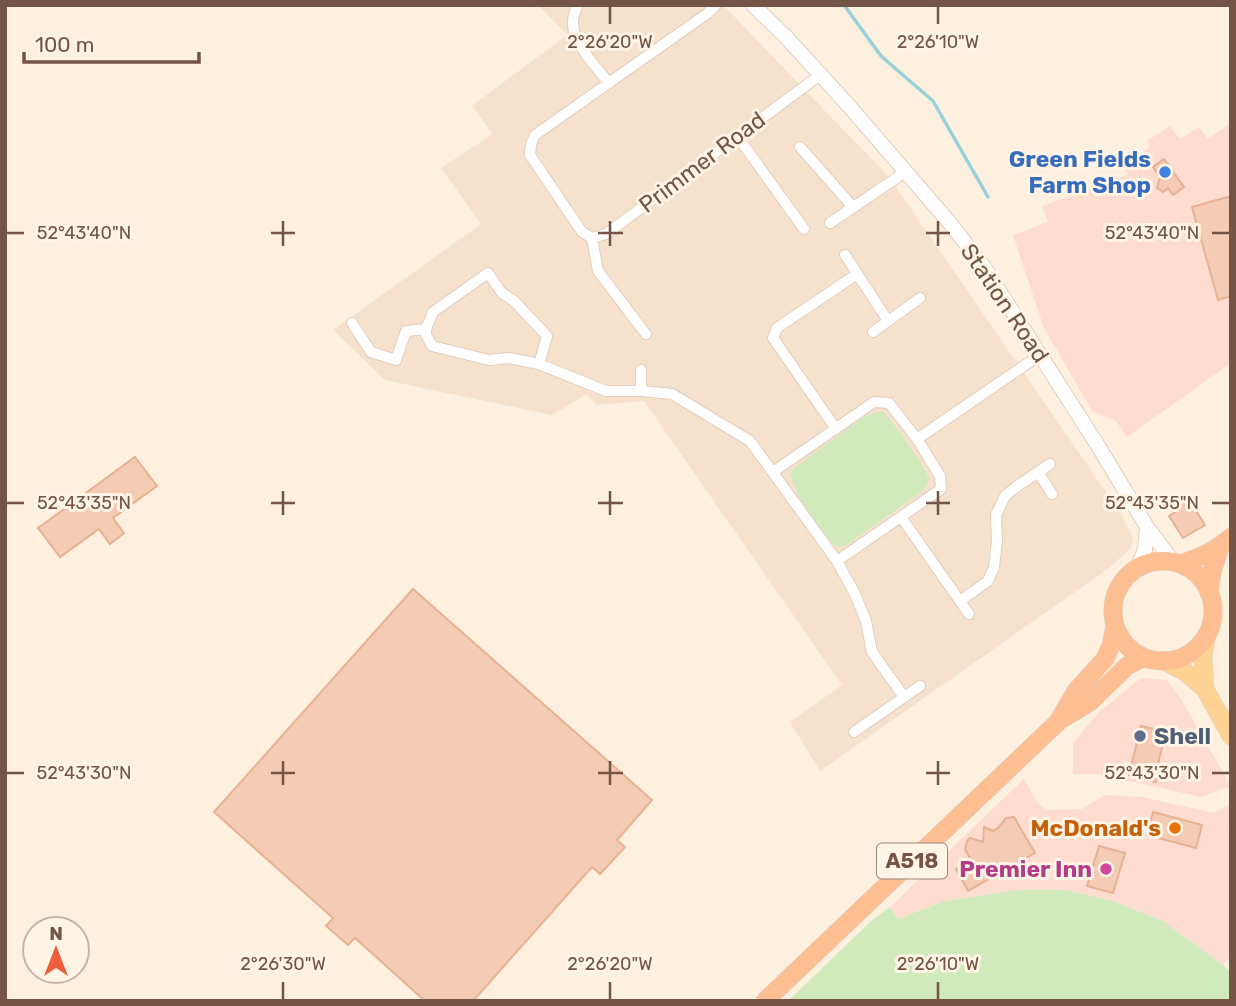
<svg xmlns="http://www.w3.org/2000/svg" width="1236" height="1006" viewBox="0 0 1236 1006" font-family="Rubik,sans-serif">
<rect width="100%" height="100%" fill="#fdf0de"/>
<!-- residential -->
<path fill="#f5e1cc" d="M538,5H723L889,177L1121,514L1133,538L1131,548L1109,568L820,771L790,722L842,685L644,401L596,405L587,394L552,415L385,380L333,330L481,224L441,168L493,134L472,106L567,35Z"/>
<!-- commercial -->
<path fill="#feddd0" d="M1231,123V363L1127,437L1116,421L1092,411L1044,328L1013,235L1048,222L1042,206L1128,175L1124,167L1150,147L1147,141L1170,126L1180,139L1199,127L1208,139Z
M1141,678L1167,680L1181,699L1231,786L1201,797L1098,774H1073V743L1098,713Z
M1024,779L1037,802L1047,810L1082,809L1105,795L1142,797L1214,813L1231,804V956L1223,965L1163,921L1113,901L1065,890H1018L944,901L898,919L890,907Z"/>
<!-- green -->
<path fill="#d1eabc" d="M883,411C900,432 916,454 929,478L926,487L918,494L845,546H835C817,527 794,497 790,471L861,419L873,413Z
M1018,890H1065L1113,901L1163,921L1223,965L1231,973V1001H788L870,922L890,907L898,919L944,901Z"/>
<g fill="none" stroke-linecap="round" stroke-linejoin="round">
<!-- stream -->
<path stroke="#98d1d9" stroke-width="3.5" d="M844,5L881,56L933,101L988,197"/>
</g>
<!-- building -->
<path fill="#f4cbb4" stroke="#e7b194" stroke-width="2" d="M1164,159L1184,187L1173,195L1168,188L1163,192L1157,188L1160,177L1153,167Z
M1231,196V296L1218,300L1192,207Z
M135,457L157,486L113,518L124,533L110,544L99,529L60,557L38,528Z
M1186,495L1205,525L1183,538L1169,516L1178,510L1173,502Z
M413,589L652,800L617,840L625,847L600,874L592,867L473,1001H425L355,938L348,945L326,926L333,918L214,812Z
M1141,726L1166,732L1156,772H1159L1156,782L1129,775Z
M1153,812L1202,825L1196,848L1147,835Z
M1014,817L1035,853L968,891L956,869L971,860L965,849L967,841L970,838L983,842L984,827L993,831L999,827L1006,818Z
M1099,846L1125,853L1113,893L1087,886Z"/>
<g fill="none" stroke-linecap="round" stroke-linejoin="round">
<!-- minor casing -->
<g stroke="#e3cdbd" stroke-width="12">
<path id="minor" d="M577,5C576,10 573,16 573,21C571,41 597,68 609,83
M716,5L708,13L535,135L531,144L530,155L582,232L592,238L606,234L820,75
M738,137L804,229
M800,147L853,207
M830,223L898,177L905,170
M592,238L598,271L646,334
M845,255L888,321
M352,323L371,352L396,360L406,331L426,329
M873,332L920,298
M539,364L547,336L514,301L502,293L488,273L433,312L426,329V335L432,346L489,360L509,358L539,364L606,391H641L672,394L750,441L837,561L855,594L866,621L872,652L904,697
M641,391V370
M836,429L773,338L777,328L857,274
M773,472L874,402L889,403L917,439
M1038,472L1052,494
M901,517L969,614
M837,561L941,489L940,476L917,439L1040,355
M960,601L988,581L994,567L997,541L996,515L1005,496L1016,487L1050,464
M854,732L920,686"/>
</g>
<!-- tertiary casing -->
<g stroke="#e3cdbd" stroke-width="16">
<path id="tertiary" d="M753,5L786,37L849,106L949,222L984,267L1100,449L1147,527L1174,563
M1138,568L1145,549L1147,527"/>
</g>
<!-- primary casing -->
<g stroke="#dbd3cf" stroke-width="19">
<path id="primary" d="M1164,661L1184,671L1205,689L1231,736
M1205,689L1203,657L1206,637"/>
</g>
<!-- trunk casing -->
<g stroke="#dbd3cf" stroke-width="19">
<path id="trunk" d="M1113 611a50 50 0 1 1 100 0a50 50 0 1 1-100 0Z
M1180,564C1199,558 1216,551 1231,537
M1209,593L1212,572L1220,547
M1060,718L1076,691L1105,659L1111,645L1115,626
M765,1001L1059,721L1090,702L1127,666L1144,657"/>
</g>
<!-- minor -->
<use href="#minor" stroke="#fff" stroke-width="10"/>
<!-- tertiary -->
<use href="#tertiary" stroke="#fff" stroke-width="14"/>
<!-- primary -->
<use href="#primary" stroke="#ffd393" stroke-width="18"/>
<!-- trunk -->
<use href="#trunk" stroke="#fdbe92" stroke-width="18"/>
</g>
<!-- ticks -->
<path fill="none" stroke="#735445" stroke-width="2.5" d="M610,7V24M938,7V24M283,221V246M610,221V246M938,221V246M7,233H24M271,233H295M598,233H623M926,233H950M1212,233H1229M283,491V515M610,491V515M938,491V515M7,503H24M271,503H295M598,503H623M926,503H950M1212,503H1229M283,761V785M610,761V785M938,761V785M7,773H24M271,773H295M598,773H623M926,773H950M1212,773H1229M283,982V999M610,982V999M938,982V999"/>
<!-- markers -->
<circle fill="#3f7fe0" stroke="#fff4e5" stroke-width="2.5" cx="1165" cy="172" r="7"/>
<circle fill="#5c6f8a" stroke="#fff4e5" stroke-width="2.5" cx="1140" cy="736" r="7"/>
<circle fill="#e8710a" stroke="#fff4e5" stroke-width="2.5" cx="1175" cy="828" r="7"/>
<circle fill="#d1479c" stroke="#fff4e5" stroke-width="2.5" cx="1106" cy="869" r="7"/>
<g text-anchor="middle" stroke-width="6" stroke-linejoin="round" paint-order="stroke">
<!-- shield labels -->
<rect fill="#fff4e5" stroke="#9d8475" stroke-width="2" x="877" y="843.5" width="70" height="35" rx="5"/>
<g font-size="21" font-weight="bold" fill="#735445">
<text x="912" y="868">A518</text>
</g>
<!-- shop labels -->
<g font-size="23" font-weight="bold" fill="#366cbe" stroke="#fff4e5" text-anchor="end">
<text x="1151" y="167">Green Fields<tspan x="1151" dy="26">Farm Shop</tspan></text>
</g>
<!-- street labels -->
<g font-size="23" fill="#735445" stroke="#fff4e5">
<text transform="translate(702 162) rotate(-37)" y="8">Primmer Road</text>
<text transform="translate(1005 303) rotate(56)" y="8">Station Road</text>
</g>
<!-- service labels -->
<g font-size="23" font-weight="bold" fill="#4e5e75" stroke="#fff4e5" text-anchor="start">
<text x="1154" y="744">Shell</text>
</g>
<!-- food labels -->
<g font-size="23" font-weight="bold" fill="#c56008" stroke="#fff4e5" text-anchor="end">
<text x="1161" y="836">McDonald's</text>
</g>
<!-- hotel labels -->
<g font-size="23" font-weight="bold" fill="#b23c85" stroke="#fff4e5" text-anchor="end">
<text x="1092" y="877">Premier Inn</text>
</g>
</g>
<g font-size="18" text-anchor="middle" fill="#735445" stroke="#fff4e5" stroke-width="6" stroke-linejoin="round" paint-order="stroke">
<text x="610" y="48">2°26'20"W</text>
<text x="938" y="48">2°26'10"W</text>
<text x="84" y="239">52°43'40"N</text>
<text x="1152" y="239">52°43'40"N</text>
<text x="84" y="509">52°43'35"N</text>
<text x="1152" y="509">52°43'35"N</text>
<text x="84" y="779">52°43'30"N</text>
<text x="1152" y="779">52°43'30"N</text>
<text x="283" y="970">2°26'30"W</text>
<text x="610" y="970">2°26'20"W</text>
<text x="938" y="970">2°26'10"W</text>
</g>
<!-- border -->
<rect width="1236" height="1006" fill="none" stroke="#735445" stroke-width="14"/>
<!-- north arrow -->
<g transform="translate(56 950)"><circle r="33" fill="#fff4e5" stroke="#c7b4a5" stroke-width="2"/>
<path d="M0-5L12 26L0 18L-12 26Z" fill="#ee5e3c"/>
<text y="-10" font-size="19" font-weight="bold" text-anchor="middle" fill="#735445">N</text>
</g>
<!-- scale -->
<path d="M24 52v10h175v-10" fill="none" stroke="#735445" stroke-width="3.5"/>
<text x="35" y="52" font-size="21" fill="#735445" stroke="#fff4e5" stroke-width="5" paint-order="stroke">100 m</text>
</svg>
